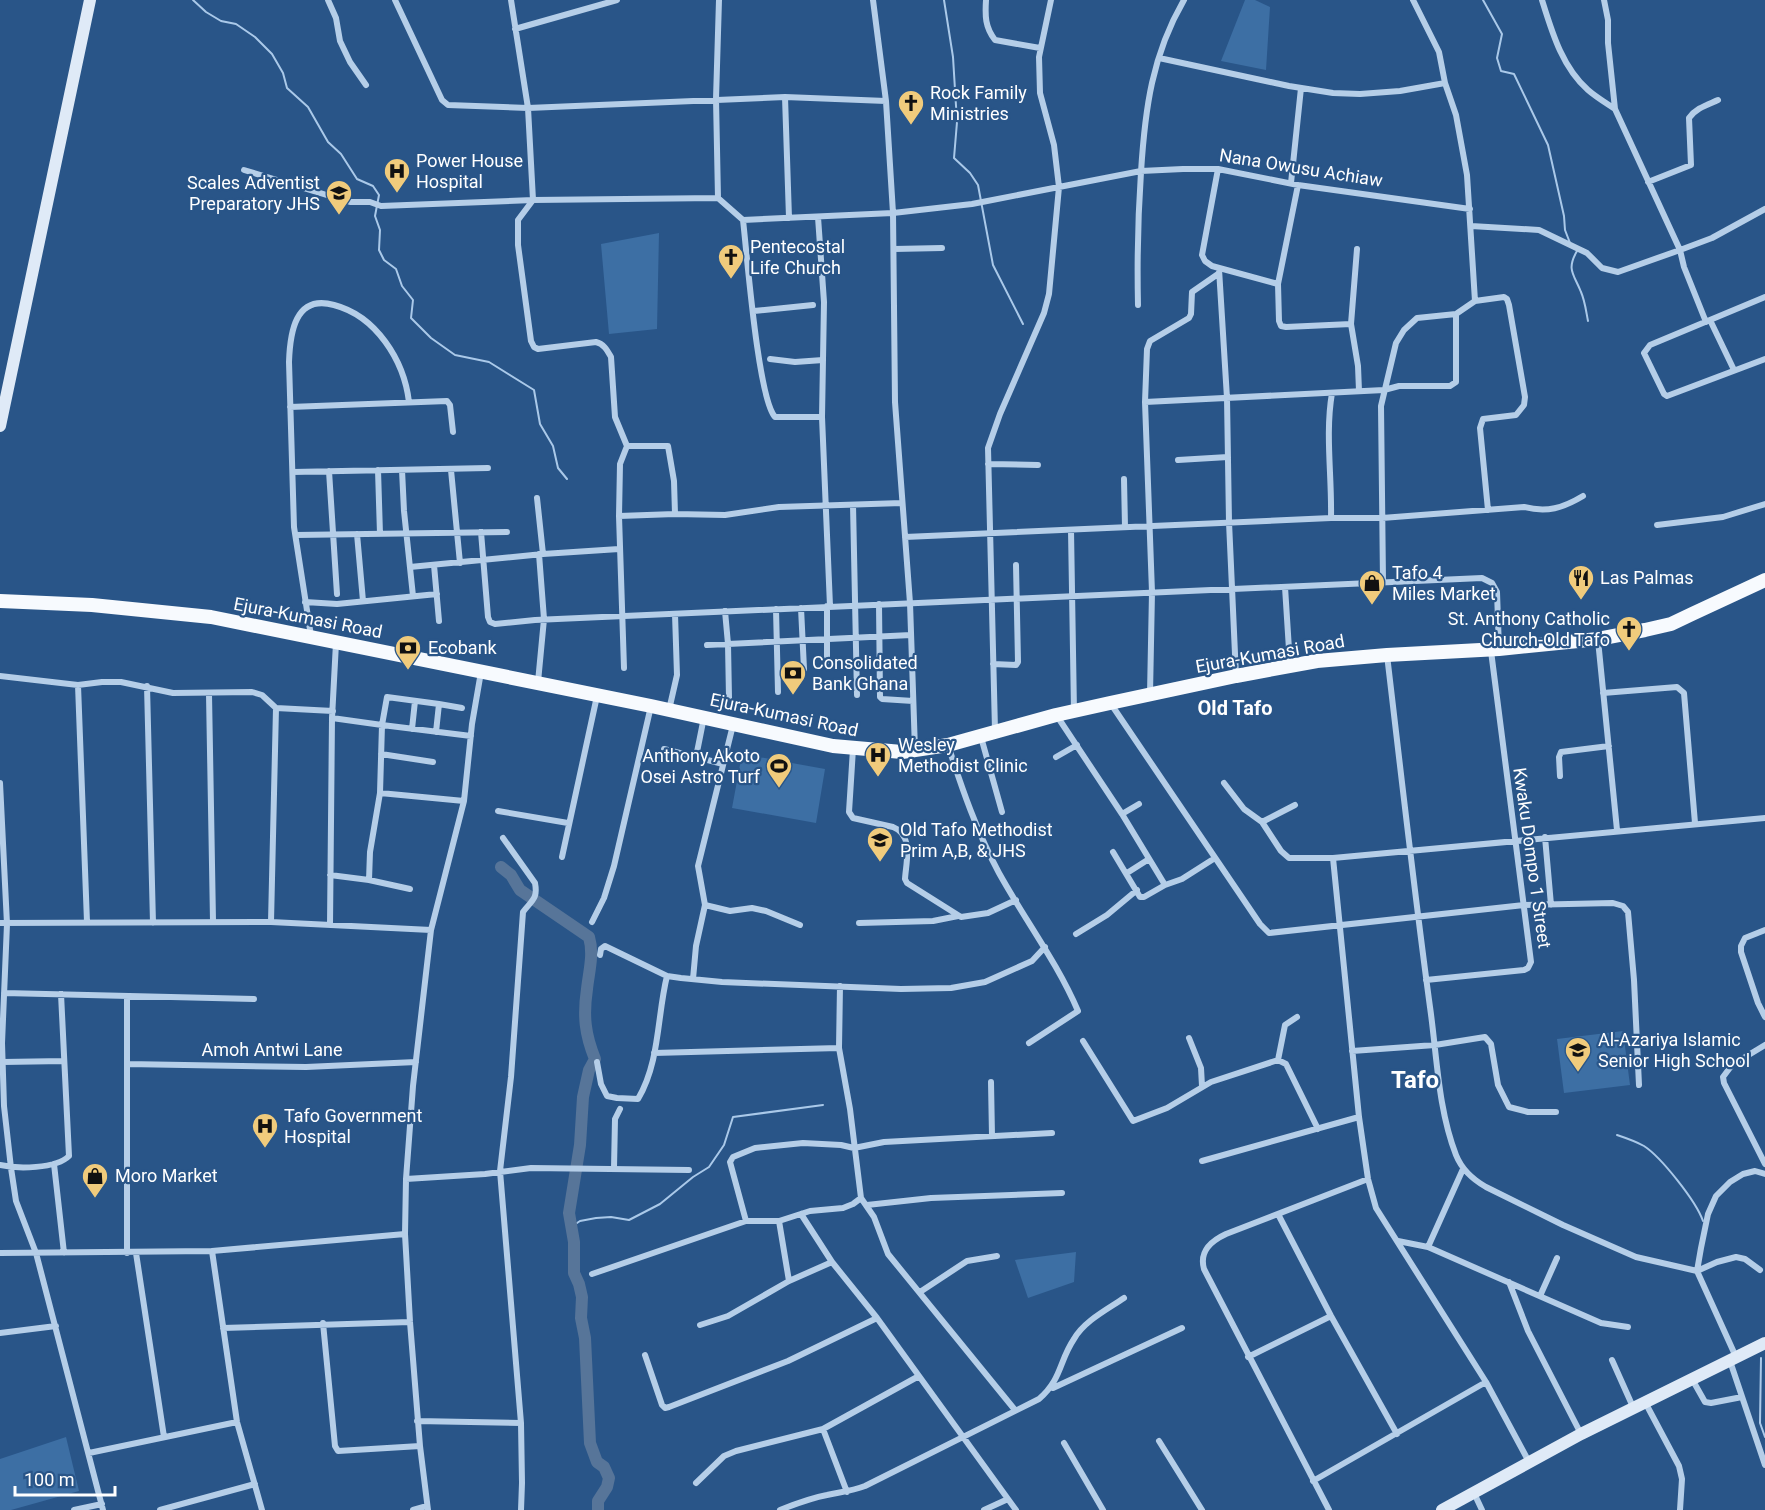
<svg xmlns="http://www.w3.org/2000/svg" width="1765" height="1510" viewBox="0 0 1765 1510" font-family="Roboto,sans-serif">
<rect width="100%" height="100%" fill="#295588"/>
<!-- green -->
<path fill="#3d6fa4" d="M1245,0H1255L1270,7L1266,70L1221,61Z
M659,233L657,329L609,334L601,244Z
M742,754L825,769L816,823L732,808Z
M1623,1031L1630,1085L1564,1093L1557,1039Z
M1076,1252L1074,1282L1028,1298L1015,1260Z
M66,1437L79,1491L11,1510H0V1459Z"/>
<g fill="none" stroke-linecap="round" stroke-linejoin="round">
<!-- stream -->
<path stroke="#aac9e9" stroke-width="2" d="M193,0L206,12L221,21L236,24L255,37L272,54L283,73L287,88L308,107L328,142L341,154L357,179L373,186L379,195L375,216L380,230L379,250L384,260L396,269L402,286L413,300L411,318L431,338L455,355L489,362L534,390L540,424L553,446L558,468L567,479
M944,0L953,57L957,122L954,158L970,173L978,185L993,265L1023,324
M1483,0L1502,34L1497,58L1501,71L1514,74L1548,145L1564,216L1565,230L1570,243
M1577,251C1566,270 1574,274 1581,292C1585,301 1586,311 1588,321
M1617,1135C1626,1138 1635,1141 1644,1146C1661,1157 1696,1201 1703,1221
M571,1227L580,1221L596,1218L611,1217L629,1220L660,1204L693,1177L709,1167L724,1145L733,1117L823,1105
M1761,1358L1760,1423L1765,1437"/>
<!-- river -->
<path stroke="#577599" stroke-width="12" d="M501,867L511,875L520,890L589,937C594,954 589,971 587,989C583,1016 585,1034 595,1059L589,1070L583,1097L580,1145L569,1213L574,1242V1273L579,1284L582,1297L581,1318L585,1338L590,1443L597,1462L604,1467L609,1478L607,1487L598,1501V1510"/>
<!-- street -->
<path stroke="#b5cee8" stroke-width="6" d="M328,0L336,18L340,41L350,62L366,85
M395,0L442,100L448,105L528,108L785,97L886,101
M511,0L528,108L533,200L518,220V245L531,341L534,347L538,349L596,342C604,344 607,350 611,357L615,417L627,446L620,464L619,516L624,668
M873,0L886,101L893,213L895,402L910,603L915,750
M986,0C985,16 985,27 995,40L1040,48
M1413,0L1439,52L1445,83L1456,115L1467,175L1475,301
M1542,0C1552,32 1562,67 1588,90C1596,97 1606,103 1615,109
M1604,0L1608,20V43L1615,109L1680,250L1712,238L1765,209
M515,29L617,0
M1159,58L1289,86L1333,93L1360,94L1400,91L1445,83
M785,97L789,218
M1218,169L1202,255L1205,261L1212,266L1278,284
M244,170L350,202H370L381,206L533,200L718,198L743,220L893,213L972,204L1141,171L1183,169H1218L1298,185L1470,209
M1648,182L1691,165L1689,118C1696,108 1707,105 1718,100
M1291,183L1301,88
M1298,185L1278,284L1279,321L1281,326L1286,327L1351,324
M718,198L716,99L719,0
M818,217L824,302L822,417L830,606
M743,220C747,254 758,398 775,417H822
M1471,226L1539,230L1587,253L1602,268L1618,272L1680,250L1684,267L1706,322
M894,249L942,248
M1357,249L1351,324L1358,366L1359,391
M1219,269L1227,398L1229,522L1236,676
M1765,297L1650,345L1644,353L1664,394L1667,396L1765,359
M1138,305C1137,260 1138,216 1141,172C1145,109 1152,55 1184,0
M754,311L813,305
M1710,320L1734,370
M770,359L795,362L823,360
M1145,402L1384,390L1399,386H1450L1456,382V314
M290,407L447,401L450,405L453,432
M627,446H668L674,481L675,514
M1178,460L1228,457
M988,464L1038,465
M378,470L380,534
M402,470L404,511L413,596
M451,470L460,563
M329,471L337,594
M293,472L488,468
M1124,479L1125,527
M537,498L543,554
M853,505L857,695
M619,516L675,514L725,515L779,507L902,503
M1331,518C1332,476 1325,434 1332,393
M1657,525L1723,517L1765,504
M1071,530L1074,712
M481,532L488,617L490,622L495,624L535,620L1482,578L1492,583L1497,592L1499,649
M357,534L363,601
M296,535L507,532
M905,537L1331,518H1382L1524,507C1547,513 1563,508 1583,496
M434,565L439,621
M410,567L543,554L619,549
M1383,581L1381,406L1396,343L1404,330L1417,318L1456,314L1475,301L1504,297L1507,299L1509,305L1525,397L1524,405L1516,415L1483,419L1480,428L1488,510
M1285,587L1290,665
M305,602L337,604L437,594
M879,604L880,697L882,699L913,701
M801,608L804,669
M776,609L778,692
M725,611L728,644L729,698
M311,636L294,527L289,362C290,333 295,294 334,305C376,316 404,360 409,402
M1598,640L1617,830
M707,645L911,635
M1387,655C1401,773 1414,890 1430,1007C1437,1056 1438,1109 1456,1155C1462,1170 1472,1179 1486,1187L1563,1225L1636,1257L1697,1271L1717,1262L1736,1257L1745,1259L1760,1270
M827,661V606
M993,664L1016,665L1018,662L1016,565
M0,676L78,685L102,682H121L173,693L252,692L262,695L276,708L333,711
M538,682L544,619L539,554
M78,685L87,922
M147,686L153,923
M1603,693L1677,687L1684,693L1695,823
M209,694L213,921
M1150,694L1152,592L1145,402L1147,349L1150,341L1189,318L1191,314L1192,292L1218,274
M439,704L387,697L382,725L471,736
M1111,704L1260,924L1269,933L1524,905L1613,903L1623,906L1628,912L1634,980L1639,1085
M669,710L677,675L675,614
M1057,716L1122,814
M332,718L382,725L380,793L464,801
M412,729L415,701
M995,730L988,448L1000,414L1044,313L1049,294L1059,187L1054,145L1040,93L1039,57L1051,0
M436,732L439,704L462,708
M981,737L1002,812
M948,745C962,789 977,832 999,873C1025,920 1057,962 1078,1011L1029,1043
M664,749L723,764
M853,749L849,812L853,818L893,827C914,835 906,862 905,879L907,883L961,917L988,913L1016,900
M381,754L433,762
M696,757L704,717
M1056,757L1077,745
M1560,776L1559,757L1561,752L1609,746
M0,783L7,924L2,1043L4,1106L11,1168L16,1201L36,1253L103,1510
M1224,783L1244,809L1262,822
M1139,804L1122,814L1165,885L1182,879L1215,858
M1295,805L1262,822L1281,851L1289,858H1333L1765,818
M498,811L568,823
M1545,837L1551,905
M503,838L535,883C538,899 532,900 523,912L511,1077L500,1171L521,1423L522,1483L521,1510
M1113,852L1140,897H1144L1165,885
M562,857L597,696
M1333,858L1359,1117L1368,1179L1376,1208L1486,1382L1529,1462
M1127,873L1149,859
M330,875L369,880L410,889
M369,880L370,852L380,793
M705,905L730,911L752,908L766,911L800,925
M271,922L276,708
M592,922L604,898L614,866L651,706
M0,923L271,922L431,930
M859,923L933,921L958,916
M330,925L332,718L336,643
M1765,930L1745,938L1741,946V952L1758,1003L1765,1017
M1076,934L1107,915L1137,890
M600,955L601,949L605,946L667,976L681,978L722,982L901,989L951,988L985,982L1032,961L1045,947
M693,979L696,946L705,905L698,866L733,725
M1426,980L1524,970L1528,968L1531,962L1491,651
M840,986L839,1048L850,1109L861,1198L874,1217L888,1254L1015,1410
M4,993L254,999
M1189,1038L1201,1068L1202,1086
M1083,1041L1133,1121L1167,1108L1211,1082L1278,1060L1286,1064L1318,1129
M1765,1045L1732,1065L1723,1077L1724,1083L1765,1164
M1352,1051L1435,1045L1485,1037L1491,1044L1498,1085L1509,1107L1528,1112H1556
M654,1053L839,1048
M1278,1060L1285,1025L1297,1017
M3,1062L64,1061
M597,1062L601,1084L607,1096L617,1098L638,1099C660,1062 657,1016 667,976
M127,1064L306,1067L416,1062
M991,1082L992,1136
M1202,1161L1359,1117
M54,1164L64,1253
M0,1165C17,1169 56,1169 69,1156L61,994
M614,1168L615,1119L620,1109
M406,1179L485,1174L531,1168L689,1170
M867,1205L931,1198L1062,1193
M801,1214L832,1262L877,1318L1016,1510
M1278,1214L1331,1316L1397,1434
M746,1221L730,1162L733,1157L755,1148L803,1143L841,1145L854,1148L884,1142L1052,1133
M779,1221L789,1281L832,1262
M1398,1241L1428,1247L1601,1323L1628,1327
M1428,1247L1463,1169
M212,1251L237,1422L262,1510
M0,1253L212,1251L405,1234
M127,1253V996
M136,1253L164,1437
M592,1274L746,1221H779L810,1211L843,1208L853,1204L861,1198
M1509,1282L1528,1331L1581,1434
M920,1292L967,1261L997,1256
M1540,1296L1557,1258
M323,1323L335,1446L338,1451L420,1446
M700,1325L728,1316L789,1281
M223,1328L410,1322
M0,1333L56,1326
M645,1355L662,1405L665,1408L669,1407L788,1361L877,1318
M1248,1357L1331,1316
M1736,1357L1697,1271L1701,1248L1708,1214L1716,1196L1730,1182L1743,1174L1755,1171L1765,1174
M1612,1360L1633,1407
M1730,1361L1765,1465
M1692,1379L1705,1402L1711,1403L1742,1397
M1053,1388L1182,1328
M1645,1402L1679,1466L1682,1479L1680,1510
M417,1421L521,1423
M823,1429L847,1492
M1159,1441L1202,1510
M1064,1443L1103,1510
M89,1453L237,1422
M1313,1481L1486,1382
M696,1483L724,1456L736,1451L823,1429L919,1376
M1474,1493L1482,1510
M74,1510L102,1504
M160,1510L255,1484
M413,1510L427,1506
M428,1510L420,1446L410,1322L405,1234L406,1179L413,1086L431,930L464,801L472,724L481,672
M780,1510C795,1504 811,1498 827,1495C841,1492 852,1491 865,1486L1039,1399C1062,1379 1059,1361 1074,1339C1084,1321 1108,1309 1124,1298
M984,1510L1008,1499
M1329,1510L1204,1269C1199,1251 1211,1241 1226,1234L1368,1179"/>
<!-- secondary -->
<path stroke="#dfeaf7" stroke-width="12" d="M0,426L90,0
M1442,1510L1581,1434L1765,1343"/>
<!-- primary -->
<path stroke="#f7fafe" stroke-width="14" d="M0,601L92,605L211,617L651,706L833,746L902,752L948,745L1056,715L1110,703L1236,676L1317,661L1387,655L1499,649L1598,639L1645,630L1671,624L1692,614L1765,580"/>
</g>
<!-- icons -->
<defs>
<g id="church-pin" transform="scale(1.35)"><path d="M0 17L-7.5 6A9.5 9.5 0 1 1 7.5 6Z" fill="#f0cb7c" stroke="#295588"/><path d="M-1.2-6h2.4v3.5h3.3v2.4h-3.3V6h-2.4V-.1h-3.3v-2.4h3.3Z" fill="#111"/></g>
<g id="hospital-pin" transform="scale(1.35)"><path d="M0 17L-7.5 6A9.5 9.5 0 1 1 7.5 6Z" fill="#f0cb7c" stroke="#295588"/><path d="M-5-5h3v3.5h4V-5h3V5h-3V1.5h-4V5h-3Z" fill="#111"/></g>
<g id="school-pin" transform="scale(1.35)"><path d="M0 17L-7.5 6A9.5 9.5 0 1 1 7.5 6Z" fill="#f0cb7c" stroke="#295588"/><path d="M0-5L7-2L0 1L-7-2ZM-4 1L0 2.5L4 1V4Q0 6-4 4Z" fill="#111"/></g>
<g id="restaurant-pin" transform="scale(1.35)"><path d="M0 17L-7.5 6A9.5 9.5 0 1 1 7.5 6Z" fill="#f0cb7c" stroke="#295588"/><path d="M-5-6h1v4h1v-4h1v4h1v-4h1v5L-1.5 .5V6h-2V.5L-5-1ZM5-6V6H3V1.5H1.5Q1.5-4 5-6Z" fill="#111"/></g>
<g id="shop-pin" transform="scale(1.35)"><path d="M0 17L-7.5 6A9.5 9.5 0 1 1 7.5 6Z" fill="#f0cb7c" stroke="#295588"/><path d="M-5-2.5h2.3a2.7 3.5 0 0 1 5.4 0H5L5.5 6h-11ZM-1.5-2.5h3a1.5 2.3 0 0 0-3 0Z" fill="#111"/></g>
<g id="bank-pin" transform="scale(1.35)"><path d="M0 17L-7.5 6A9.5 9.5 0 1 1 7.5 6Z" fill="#f0cb7c" stroke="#295588"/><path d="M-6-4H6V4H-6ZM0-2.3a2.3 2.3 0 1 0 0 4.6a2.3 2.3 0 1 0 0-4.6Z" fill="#111"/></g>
<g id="stadium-pin" transform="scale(1.35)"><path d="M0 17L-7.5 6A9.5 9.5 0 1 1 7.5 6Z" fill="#f0cb7c" stroke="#295588"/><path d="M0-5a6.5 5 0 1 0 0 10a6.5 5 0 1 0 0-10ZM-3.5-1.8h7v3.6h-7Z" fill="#111"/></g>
</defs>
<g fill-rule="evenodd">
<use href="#church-pin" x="911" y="103"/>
<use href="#hospital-pin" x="397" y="171"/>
<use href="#school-pin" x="339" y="193"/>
<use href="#church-pin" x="731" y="257"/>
<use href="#restaurant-pin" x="1581" y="578"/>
<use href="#shop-pin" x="1372" y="583"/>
<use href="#church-pin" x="1629" y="629"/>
<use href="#bank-pin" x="408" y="648"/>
<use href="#bank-pin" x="793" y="673"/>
<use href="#hospital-pin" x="878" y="755"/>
<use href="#stadium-pin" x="779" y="766"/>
<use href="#school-pin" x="880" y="840"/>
<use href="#school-pin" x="1578" y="1050"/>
<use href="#hospital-pin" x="265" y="1126"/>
<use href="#shop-pin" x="95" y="1176"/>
</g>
<g text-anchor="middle" stroke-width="4.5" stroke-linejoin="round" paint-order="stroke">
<!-- poi labels -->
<g font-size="18" fill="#fff" stroke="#295588" text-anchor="start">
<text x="930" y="99">Rock Family<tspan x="930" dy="21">Ministries</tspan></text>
<text x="416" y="167">Power House<tspan x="416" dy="21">Hospital</tspan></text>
<text x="320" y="189" text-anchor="end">Scales Adventist<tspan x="320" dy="21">Preparatory JHS</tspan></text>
<text x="750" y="253">Pentecostal<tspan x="750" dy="21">Life Church</tspan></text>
<text x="1392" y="579">Tafo 4<tspan x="1392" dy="21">Miles Market</tspan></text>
<text x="1600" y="584">Las Palmas</text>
<text x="1610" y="625" text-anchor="end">St. Anthony Catholic<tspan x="1610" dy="21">Church-Old Tafo</tspan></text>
<text x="428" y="654">Ecobank</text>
<text x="812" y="669">Consolidated<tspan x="812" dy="21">Bank Ghana</tspan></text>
<text x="898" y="751">Wesley<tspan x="898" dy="21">Methodist Clinic</tspan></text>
<text x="760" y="762" text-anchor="end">Anthony Akoto<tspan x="760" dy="21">Osei Astro Turf</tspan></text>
<text x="900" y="836">Old Tafo Methodist<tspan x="900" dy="21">Prim A,B, &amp; JHS</tspan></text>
<text x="1598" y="1046">Al-Azariya Islamic<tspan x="1598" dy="21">Senior High School</tspan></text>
<text x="284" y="1122">Tafo Government<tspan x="284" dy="21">Hospital</tspan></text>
<text x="115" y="1182">Moro Market</text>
</g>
<!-- street labels -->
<g font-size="18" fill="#fff" stroke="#295588">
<text transform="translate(1301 168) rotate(9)" y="6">Nana Owusu Achiaw</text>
<text transform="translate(308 618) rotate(11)" y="6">Ejura-Kumasi Road</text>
<text transform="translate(1270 654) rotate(-10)" y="6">Ejura-Kumasi Road</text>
<text transform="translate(784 715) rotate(12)" y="6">Ejura-Kumasi Road</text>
<text transform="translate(1532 858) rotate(82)" y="6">Kwaku Dompo 1 Street</text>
<text x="272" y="1056">Amoh Antwi Lane</text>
</g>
<!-- neighbourhood labels -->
<g font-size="20" font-weight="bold" fill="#fff" stroke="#295588">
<text x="1235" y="715">Old Tafo</text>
</g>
<!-- district labels -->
<g font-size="24" font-weight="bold" fill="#fff" stroke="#295588">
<text x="1415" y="1088">Tafo</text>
</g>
</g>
<!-- scale -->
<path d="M15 1486v9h100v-9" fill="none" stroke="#ffffff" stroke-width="3"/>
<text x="24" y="1486" font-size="18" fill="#ffffff" stroke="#295588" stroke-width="4.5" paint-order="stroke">100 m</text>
</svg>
